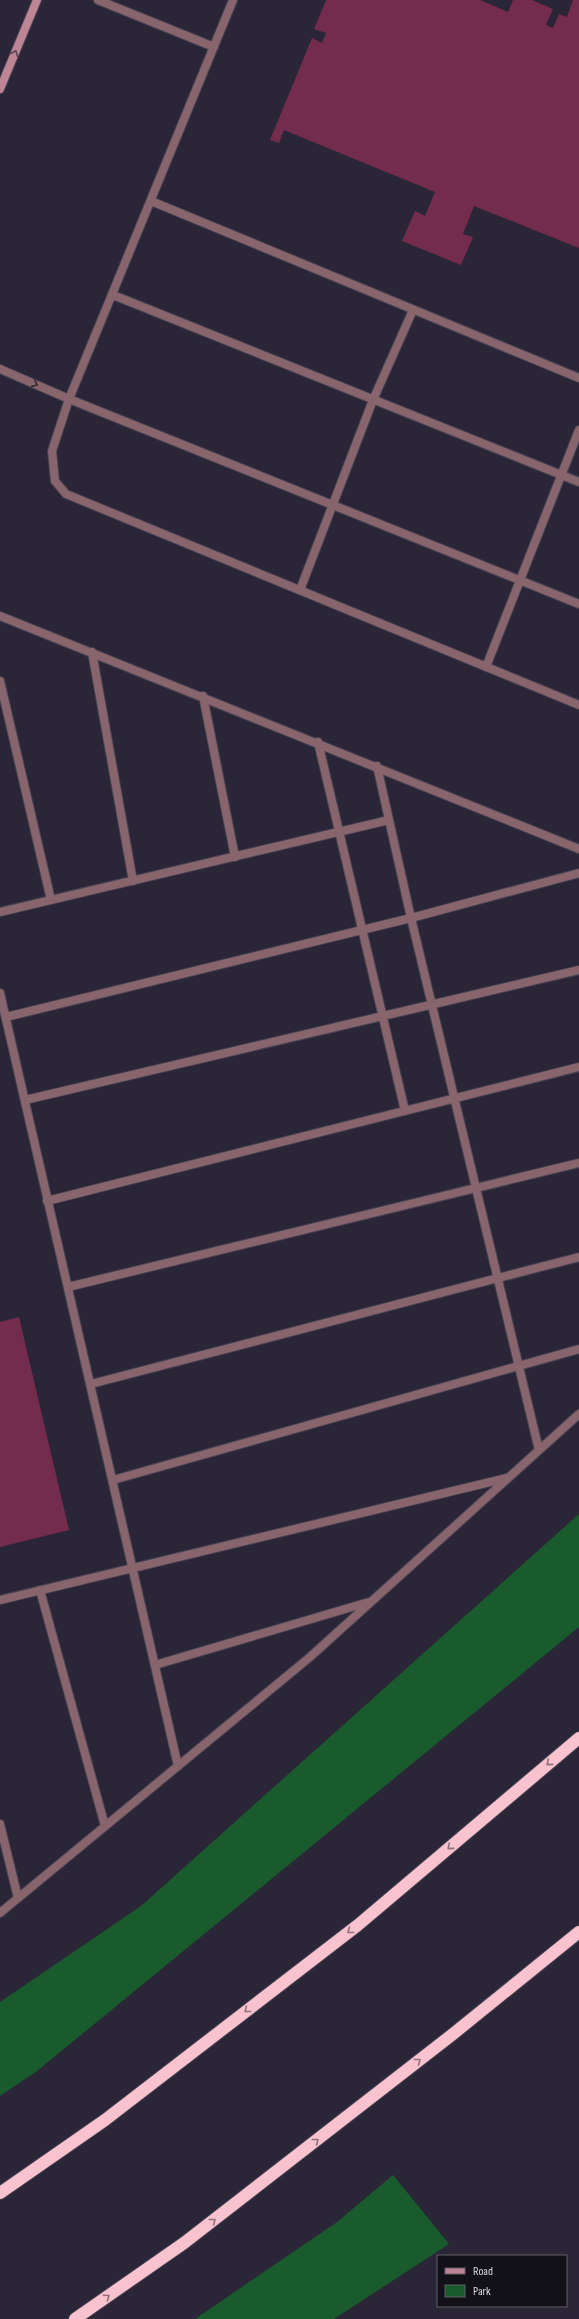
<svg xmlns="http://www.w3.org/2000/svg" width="579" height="2319" viewBox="0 0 579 2319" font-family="'Sofia Sans Condensed',sans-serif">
<rect width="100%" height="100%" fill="#2b2637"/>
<!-- green -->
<path fill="#195b2d" d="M579,1514V1627L37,2071L0,2096V2002L141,1906Z
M393,2175L449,2244L334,2319H195L337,2222Z"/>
<!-- building -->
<path fill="#732c4d" d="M326,0H480L508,12L513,0H532L553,9L546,25L553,28L559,14L567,17L573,0H579V248L474,206L463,234L473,237L461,265L402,241L415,211L425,216L435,192L284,130L279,143L270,140L312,38L322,43L326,33L314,29Z
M19,1317L69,1530L0,1547V1322Z"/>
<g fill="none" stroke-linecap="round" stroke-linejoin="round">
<!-- lane casing -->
<g stroke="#474252" stroke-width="10">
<path id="lane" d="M98,0L214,47
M233,0L69,399L52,451L55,481L66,494L579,705
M151,201L579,378
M113,295L579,482
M0,369L69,399L579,604
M300,590L373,400L413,310
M0,616L579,849
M92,652L133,881
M486,667L579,430
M0,681L51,900
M203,696L235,857
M318,742L405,1111
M377,766L411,918L539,1450
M0,912L389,820
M0,993L178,1766
M6,1017L411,918L579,873
M25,1100L579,970
M47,1201L579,1067
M68,1287L579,1163
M91,1384L579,1257
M113,1480L579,1349
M40,1590L105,1826
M0,1600L507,1478
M155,1665L369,1602
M0,1824L18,1898
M0,1913L310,1657L579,1414"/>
</g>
<!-- secondary casing -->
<g stroke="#474252" stroke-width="10">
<path id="secondary" d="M0,89L37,0"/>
</g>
<!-- highway casing -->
<g stroke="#474252" stroke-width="14">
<path id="highway" d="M0,2193L105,2120L358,1925L579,1738
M75,2319L184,2243L453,2034L579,1932"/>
</g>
<!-- lane -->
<use href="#lane" stroke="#88656d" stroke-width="8"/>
<!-- secondary -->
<use href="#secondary" stroke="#be8594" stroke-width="8"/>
<!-- highway -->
<use href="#highway" stroke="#f8c2cf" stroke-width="12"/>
</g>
<!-- one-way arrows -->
<defs><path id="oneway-chevron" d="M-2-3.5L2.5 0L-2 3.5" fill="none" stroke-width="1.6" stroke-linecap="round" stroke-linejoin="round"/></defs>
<use stroke="#604550" href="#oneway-chevron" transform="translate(15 53) rotate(-67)"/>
<use stroke="#362a32" href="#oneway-chevron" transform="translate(35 384) rotate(24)"/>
<g stroke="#91727d">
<use href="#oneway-chevron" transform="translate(549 1763) rotate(140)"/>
<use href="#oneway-chevron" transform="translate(450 1847) rotate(140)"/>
<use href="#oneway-chevron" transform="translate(350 1931) rotate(142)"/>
<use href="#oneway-chevron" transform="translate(247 2010) rotate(142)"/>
<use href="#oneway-chevron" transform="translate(418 2061) rotate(-38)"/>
<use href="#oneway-chevron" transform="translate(316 2141) rotate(-38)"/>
<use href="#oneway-chevron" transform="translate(213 2221) rotate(-38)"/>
<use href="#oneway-chevron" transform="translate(107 2297) rotate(-35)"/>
</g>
<!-- legend -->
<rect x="437" y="2255" width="130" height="52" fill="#131118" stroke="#615f68"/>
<rect x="445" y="2268" width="20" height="6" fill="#be8594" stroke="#615f68"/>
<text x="473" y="2275" font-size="12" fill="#d7d4df">Road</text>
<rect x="445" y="2285" width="20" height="12" fill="#195b2d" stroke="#615f68"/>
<text x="473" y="2295" font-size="12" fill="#d7d4df">Park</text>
</svg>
